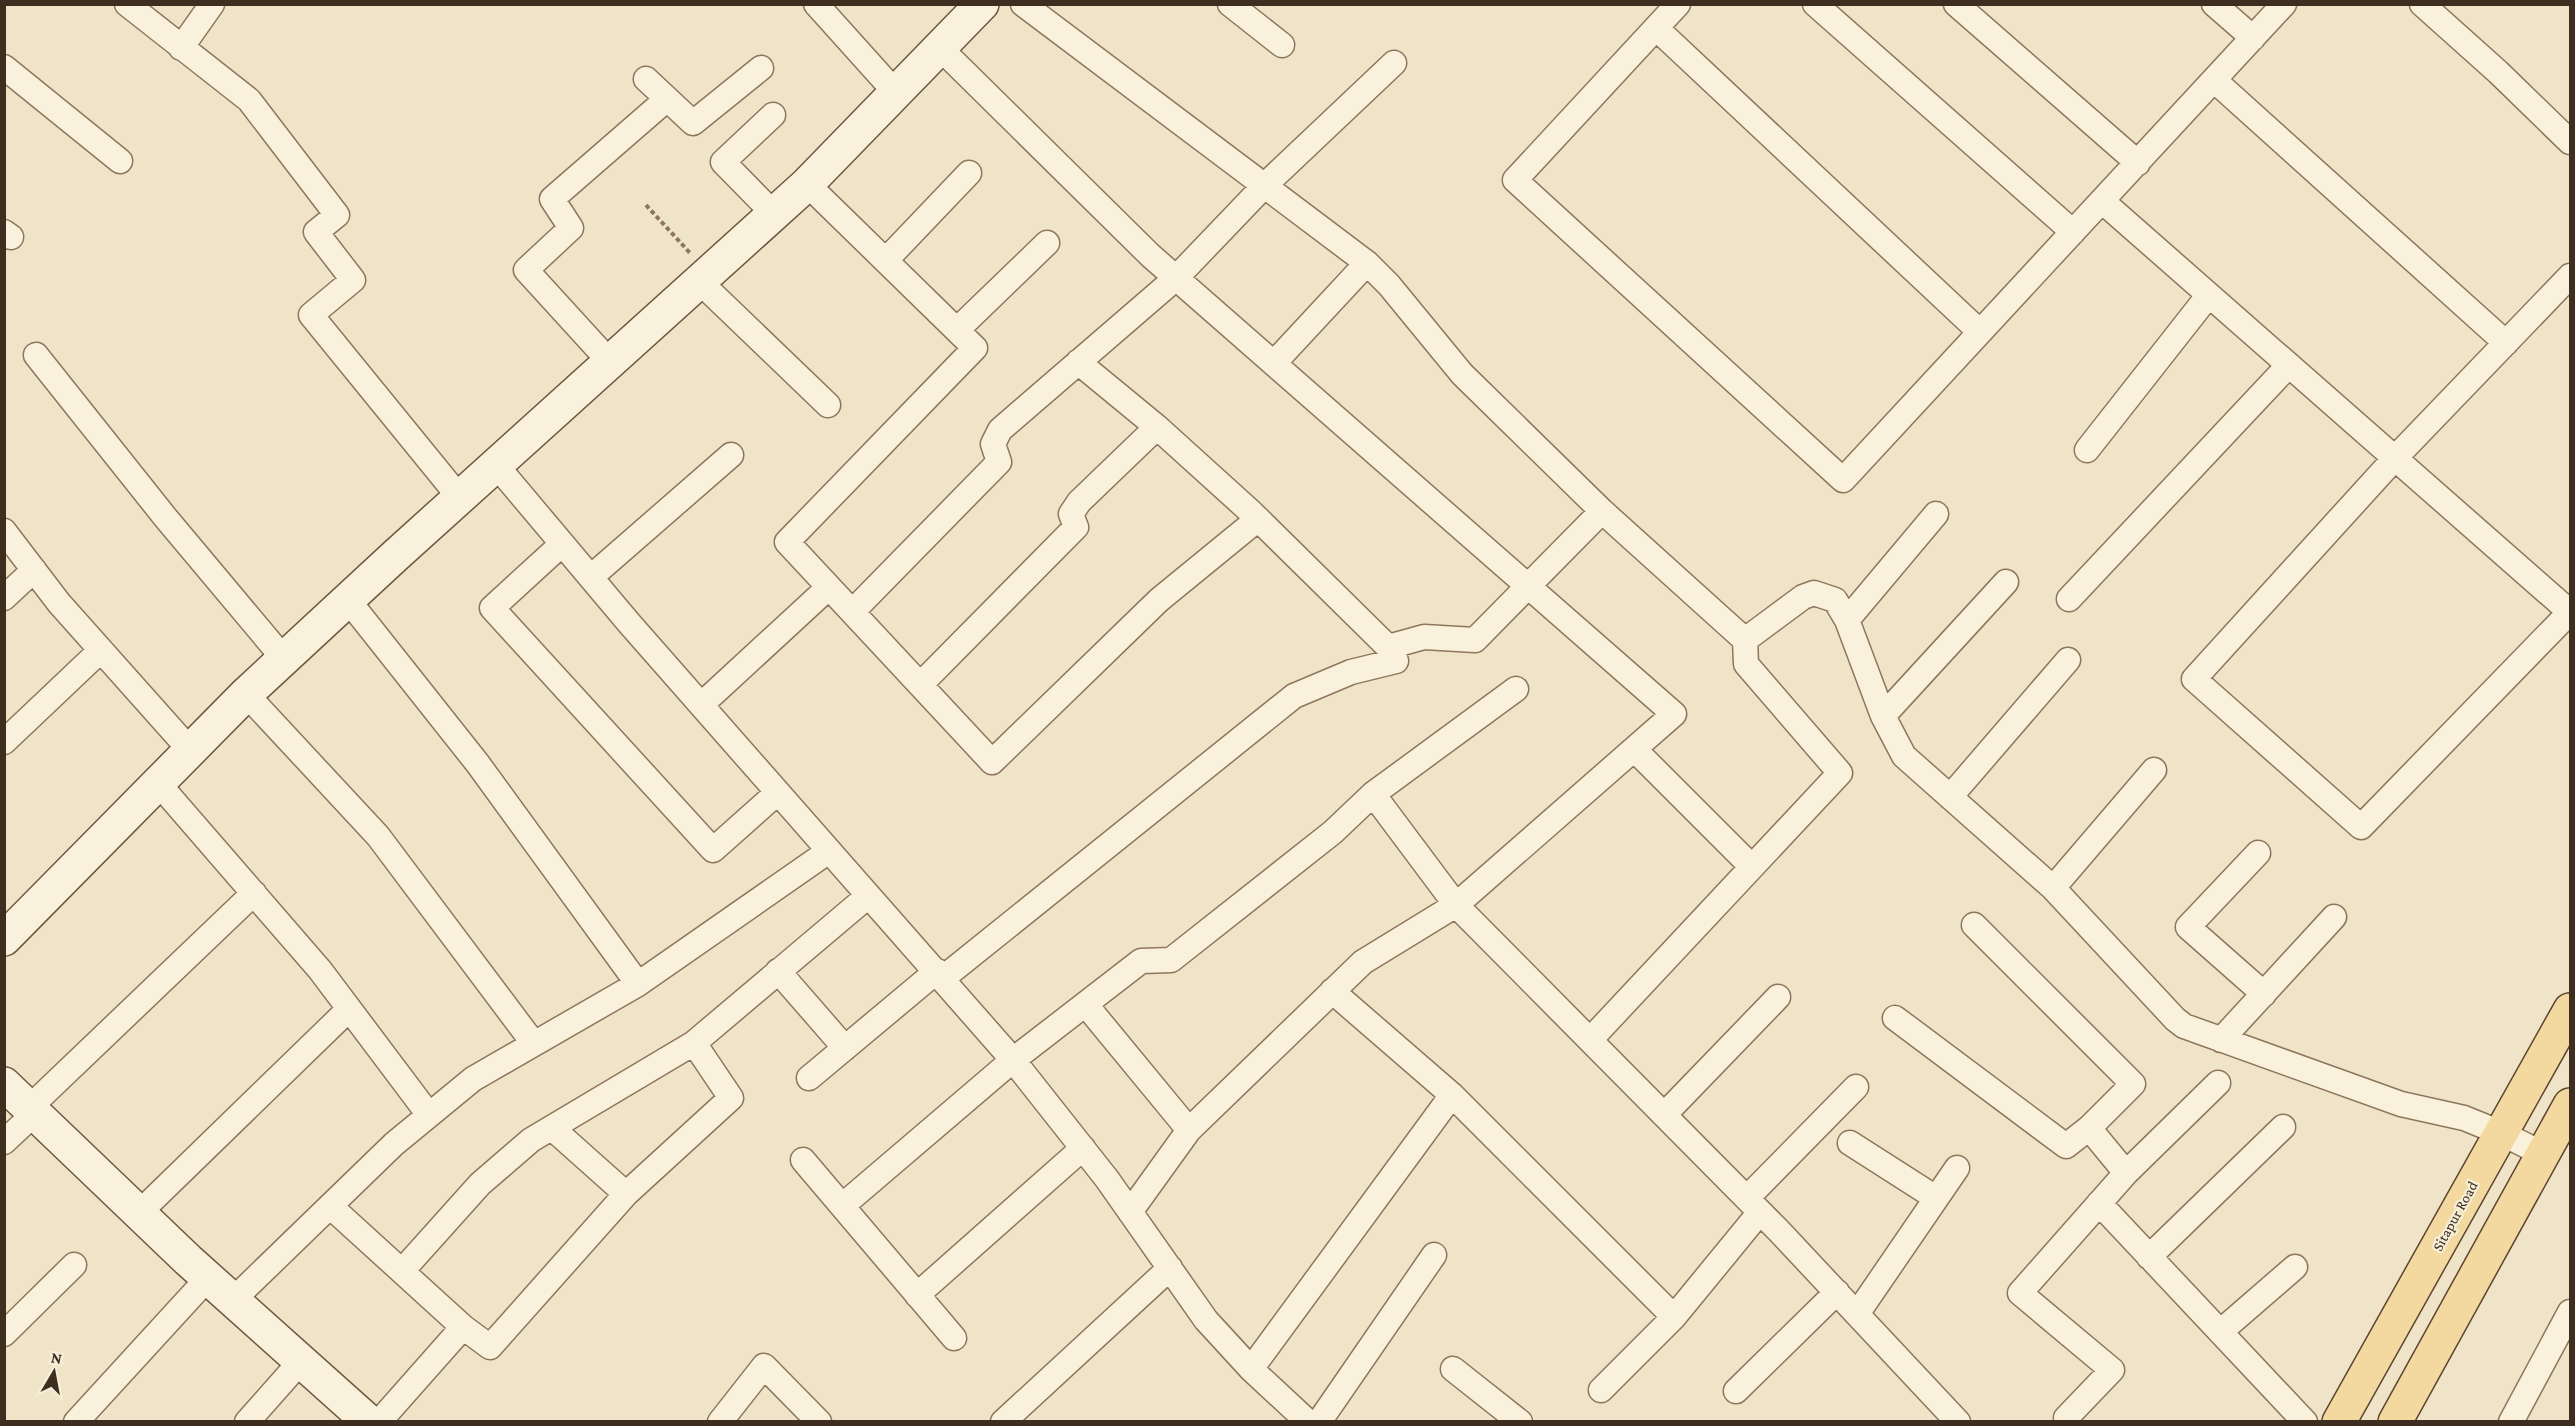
<svg xmlns="http://www.w3.org/2000/svg" width="2575" height="1426" viewBox="0 0 2575 1426" font-family="'Crimson Pro',serif">
<rect width="100%" height="100%" fill="#f0e4c8"/>
<g fill="none" stroke-linecap="round" stroke-linejoin="round">
<!-- street casing -->
<g stroke="#8d765c" stroke-width="27">
<path id="street" d="M127,4L249,100L337,215L316,232L353,280L311,315L460,498
M816,4L896,93
M1023,4L1367,263L1389,285L1462,374L1602,511L1745,640L1746,664L1840,773L1590,1040
M1230,4L1282,45
M1678,4L1515,180L1843,480L2284,4
M1815,4L2073,232
M1956,4L2138,163
M2214,4L2253,38
M2422,4L2498,72L2570,142
M1656,28L1980,332
M181,48L212,4
M940,48L1151,256L1674,714L1456,905L1363,962L1189,1130L1130,1212
M4,67L120,161
M646,79L693,123L761,68
M2214,80L2506,343
M773,115L723,162L774,214
M807,184L975,348L787,542L992,762L1159,600L1258,519
M2102,201L2570,612
M4,232L11,237
M886,260L969,173
M2570,276L2395,458L2194,679L2361,827L2570,612
M700,282L828,405
M958,329L1047,243
M36,355L165,517L284,659
M610,362L526,270L571,228L552,199L667,99
M1274,363L1367,263
M2087,450L2208,296
M496,465L629,623L1013,1060L1107,1179L1206,1320L1251,1369L1308,1422
M4,531L59,603L190,750
M562,544L492,608L713,850L777,793
M591,577L731,455
M4,598L34,570
M2069,599L2288,366
M348,600L478,764L638,984
M853,611L999,462L993,444L1000,430L1176,278L1264,186L1394,63
M1847,620L1936,514
M1745,640L1803,597L1814,593L1835,600L1847,620L1883,716L1904,756L2053,888L2175,1019L2184,1026L2401,1104L2464,1118L2501,1133L2543,1154
M1388,647L1424,637L1475,640L1602,511
M920,685L1076,527L1071,514L1079,502L1157,427
M246,694L378,836L534,1044
M701,705L829,587
M1883,716L2006,582
M4,742L101,650
M1634,749L1752,867
M158,783L320,970L429,1115
M1373,794L1456,905L1779,1231L1958,1422
M1950,797L2068,660
M2258,853L2188,927L2264,994
M2053,888L2154,770
M778,971L845,1048
M943,978L1294,696L1351,672L1396,661L1388,647L1252,513L1157,427L1078,362
M1332,991L1452,1095L1674,1317
M1086,1005L1189,1130
M1895,1018L2066,1146L2089,1128L2133,1084L1974,925
M2221,1040L2334,917
M809,1078L937,971
M29,1108L254,893
M1664,1115L1778,997
M552,1128L626,1194
M2089,1128L2126,1173
M4,1142L35,1113
M1850,1143L1936,1198
M803,1160L954,1338
M1747,1198L1856,1087
M2099,1203L2305,1422
M330,1206L463,1327L490,1347L626,1194L731,1098L694,1043
M842,1206L1013,1060L1141,961L1171,960L1333,832L1373,794L1516,689
M139,1213L349,1009
M2149,1257L2283,1127
M402,1271L480,1184L531,1140L694,1043L868,896
M917,1295L1083,1148
M233,1300L394,1144L473,1079L638,984L829,851
M1857,1314L1957,1168
M2220,1332L2295,1267
M4,1334L74,1265
M1251,1369L1452,1095
M1453,1369L1520,1422
M1601,1390L1674,1317L1760,1212
M1736,1391L1837,1292
M2066,1418L2112,1370L2020,1293L2126,1173L2218,1083
M76,1422L208,1278
M247,1422L301,1361
M379,1422L463,1327
M720,1422L764,1366L819,1422
M1003,1422L1170,1268
M1319,1422L1434,1255
M2511,1422L2570,1312"/>
</g>
<!-- secondary casing -->
<g stroke="#6f573f" stroke-width="36">
<path id="secondary" d="M4,939L246,694L395,556L807,184L982,4
M4,1084L188,1260L369,1422"/>
</g>
<!-- primary casing -->
<g stroke="#5b4430" stroke-width="36">
<path id="primary" d="M2339,1422L2570,1010
M2395,1422L2570,1105"/>
</g>
<!-- path -->
<path stroke="#8d765c" stroke-width="4" stroke-dasharray="4.5 3" stroke-linecap="butt" d="M646,205L690,253"/>
<!-- street -->
<use href="#street" stroke="#faf1dc" stroke-width="24"/>
<!-- secondary -->
<use href="#secondary" stroke="#faf1dc" stroke-width="33"/>
<!-- primary -->
<use href="#primary" stroke="#f3d9a0" stroke-width="33"/>
</g>
<g text-anchor="middle" stroke-width="4.5" stroke-linejoin="round" paint-order="stroke">
<!-- street labels -->
<g font-size="15" fill="#3d2e20" stroke="#f7eed8">
<text transform="translate(2455 1216) rotate(-61)" y="5">Sitapur Road</text>
</g>
</g>
<!-- border -->
<rect width="2575" height="1426" fill="none" stroke="#3d2e20" stroke-width="12"/>
<!-- north arrow -->
<g transform="translate(54 1372) rotate(10)" stroke="#f7eed8" stroke-width="4.5" paint-order="stroke">
<path d="M0-4.5L10 22L0 15L-10 22Z" fill="#3d2e20"/>
<text y="-9" font-size="16" font-weight="bold" text-anchor="middle" fill="#3d2e20">N</text>
</g>
</svg>
